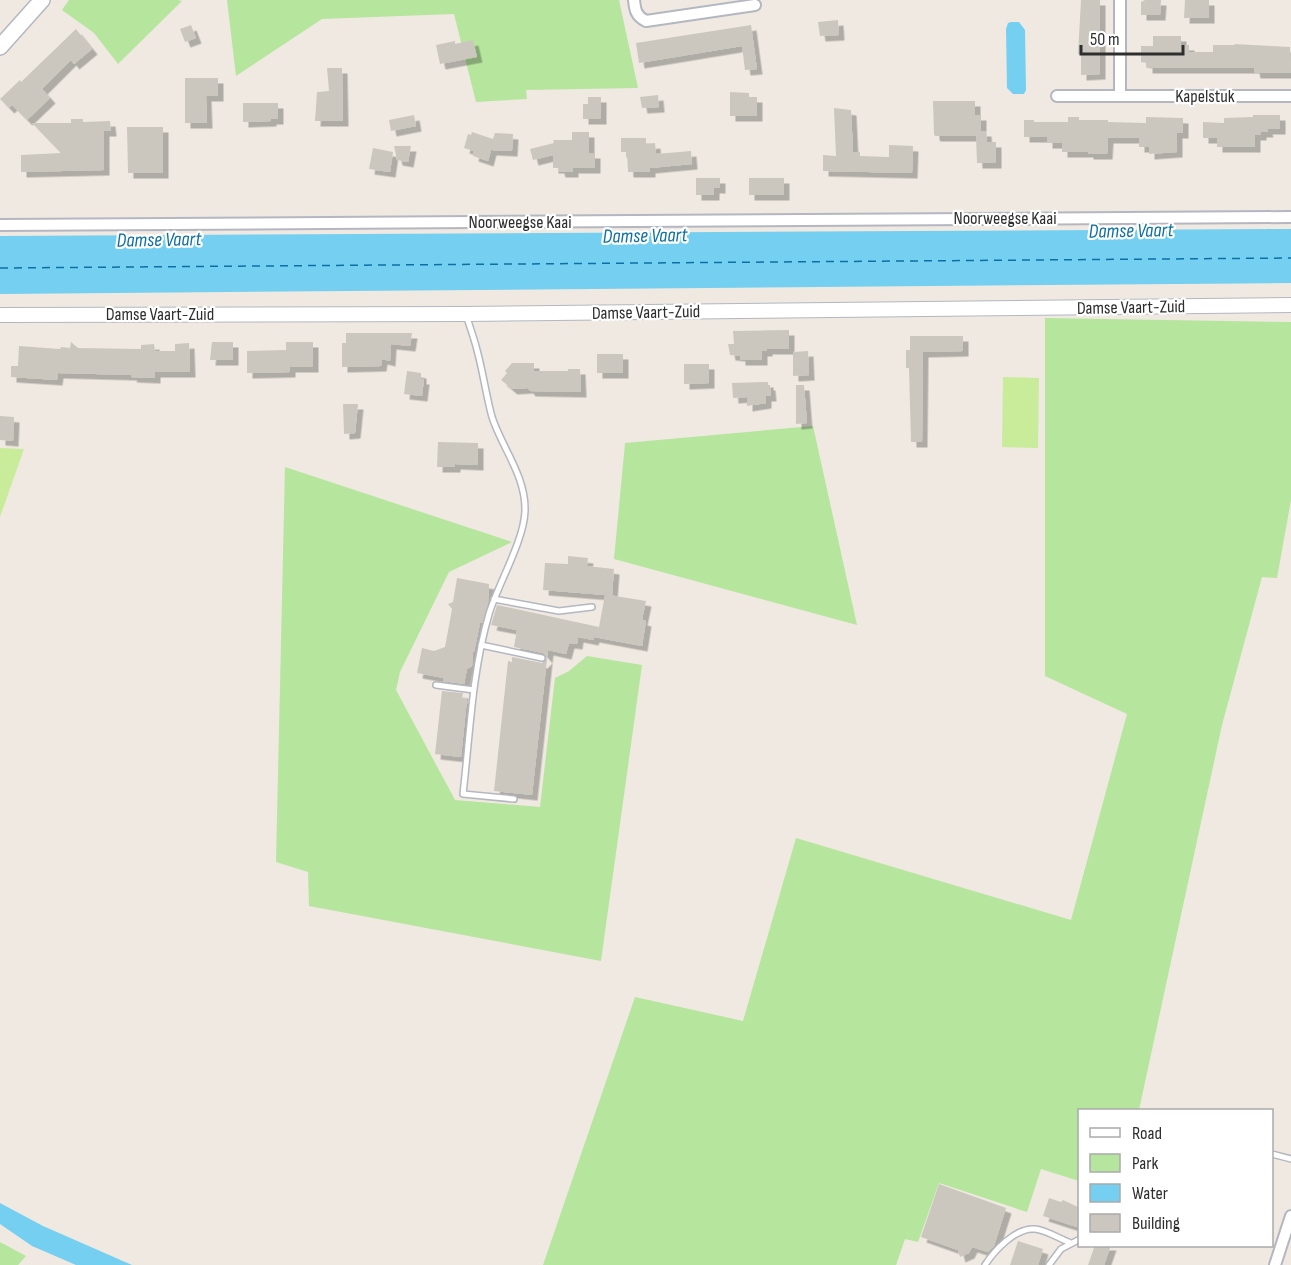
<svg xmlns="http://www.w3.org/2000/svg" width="1291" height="1265" viewBox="0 0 1291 1265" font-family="'Sofia Sans Condensed',sans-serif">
<defs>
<filter id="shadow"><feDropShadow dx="5.5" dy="5.5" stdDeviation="0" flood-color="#0004"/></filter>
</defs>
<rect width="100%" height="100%" fill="#efe9e1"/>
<!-- green -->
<path fill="#b6e59e" d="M69,0H178L182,1L118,64L94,33L62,10Z
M227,0H619L638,88L526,90L527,99L476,102L454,14L322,19L236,76Z
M1045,318L1291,322V500L1277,578L1262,577L1222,725L1139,1110H1080L1079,1181L1041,1169L1027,1212L939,1183L918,1242L905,1239L896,1265H543L635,997L743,1021L796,838L1071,920L1127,714L1045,676Z
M813,426L857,625L614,559L625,443Z
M285,467L512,542L449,572L400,672L396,690L455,800L540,807L555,678L569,671L587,656L642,665L601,961L309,906L308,872L276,862Z
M0,1242L26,1256L18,1265H0Z"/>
<!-- pitch -->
<path fill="#c9ec9a" d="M1003,377L1039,378L1038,448L1002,447Z
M0,448L24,449L0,517Z"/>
<!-- water -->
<path fill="#75cff0" d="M1011,22H1019L1025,30L1026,90L1024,94H1013L1007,88L1006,29L1008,23Z
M1291,229V283L0,294V236Z
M0,1203L43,1226L132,1265H76L32,1246L0,1224Z"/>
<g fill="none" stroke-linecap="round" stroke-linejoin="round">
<!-- ferry -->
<path stroke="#0d6fa3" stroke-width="1.5" stroke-dasharray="8 6" stroke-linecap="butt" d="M0,268L1291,258"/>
</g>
<!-- building -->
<path fill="#cbc7bf" filter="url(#shadow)" d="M1081,0H1100V74L1081,75V54H1078Z
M1145,0H1161L1160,15H1141V2Z
M1185,0H1209V18H1184Z
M838,20L839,35L820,36L818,22Z
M191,25L196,38L185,42L180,29Z
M751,25L757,69L745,70L742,46L639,63L636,43Z
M76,29L92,49L74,64L71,60L42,89L50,98L27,120L12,105L9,108L0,99L20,80L21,82Z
M1153,36H1181V45H1189V52H1213V45H1235L1234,44L1290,47L1291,73H1255L1254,68H1147V63L1141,62V46H1153Z
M473,40L477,57L440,64L436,45L455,41V44Z
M327,68H342L343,121H315L317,92L329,91Z
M185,78H218V96H206L207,123H185Z
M730,92L749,93V97H757V116H730Z
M658,95L659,107L642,108L640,97Z
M588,97H601V119H583V104H588Z
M933,101H975V115H981V131H986L987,142H996V163H977L976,136H935L934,134Z
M243,103H278V119H271V121L243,122Z
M834,108L851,110L853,152H860V156L889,157V145L913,146L912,173L823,171V155L836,156Z
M414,115L416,126L391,131L389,120Z
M1253,115H1280V129H1267L1268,132H1261V135H1255V147H1217V138H1203V122L1224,123V118L1253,117Z
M1068,117H1079V120H1108V122L1146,123V117L1183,118V133H1177V152L1149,154V147H1139V138H1108L1107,154H1088V152H1062V143H1047V137H1024V120H1034V122H1068Z
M71,119H83V122L110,121L111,131H104V170L21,172V155L61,153L32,123H71Z
M127,127H163V173H128Z
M472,132L493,139L495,133L513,134L512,151L491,150L488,161L473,156L474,151L464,148L468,134L471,135Z
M572,132H589V153H595V168H573V172H560L559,168H553V155L533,160L530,149L554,143L553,140H572Z
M621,138H646V144L655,143L656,154L691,151L692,164L650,168V172H628L627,152H621Z
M394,146H411L408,162L397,160Z
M373,148L393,152L390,172L369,169Z
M696,178H720V188H714V195H696Z
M749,178H784V195H749Z
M789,330V349H767V351H762V360H740V356L730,355L728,344H734L733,331Z
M346,333H412L410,346L391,344L390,361L382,359L381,366L342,367V343H346Z
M910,336H963V351L923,352L922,442H911L909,368H906V350H910Z
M71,342L78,348L141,349V345L154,344L155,351H175V344L189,343L190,372H155V378L131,377L132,375L58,373L57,380L11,377V366H18L19,346L60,349L61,347L70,348Z
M212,342H233V360H210Z
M286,342H313V367H290V372L247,373V351L286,350Z
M808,351L809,375L793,376V352Z
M597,354H623V373H597Z
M512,363H534V371H568V369H580L581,392L530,391L528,388L512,389L501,380L507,373L505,371Z
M684,364H709V383L684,384Z
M407,371L421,373V379H424L422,396L404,394Z
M768,382V385H770L771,396H766V403L747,406V397L733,398L732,383Z
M796,385H804L807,423L796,424Z
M343,404H358L355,433L344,434Z
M0,416L14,417L13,441L0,440Z
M438,442L478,443V465L455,464V467H437Z
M568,556L588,558L587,566L614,569L612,595H609L646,601L642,620L646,621L642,646L594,637L593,640L578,637L577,644L569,643L566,654L548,650L532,795L494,791L508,661L512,662V657L542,663L547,658L543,653L514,647L517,630L491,625L497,605L599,627L605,595L543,590L545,563L568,564Z
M457,578L489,584L488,603L482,623H480L474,652L473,651L472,666L467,669L464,684L443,681L444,678L417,673L422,648L434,651L445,647L452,609L448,604L453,602Z
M442,691L463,693L462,698L467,699L461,757L435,754Z
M939,1184L1006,1208L994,1246L988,1252L972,1247L969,1253L960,1257L958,1250L921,1237Z
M1049,1198L1061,1202L1063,1200L1080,1208V1228L1043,1216Z
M1018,1241L1043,1249L1038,1265H1010Z
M1095,1245H1111L1104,1265H1088Z"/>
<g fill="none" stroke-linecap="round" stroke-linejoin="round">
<!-- service casing -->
<g stroke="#b4b7c1" stroke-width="8">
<path id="service" d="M466,315C470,327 474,338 477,350C483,372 486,395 492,417C502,448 526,476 525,511C524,541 498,584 489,614C472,672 470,734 463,794L514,799
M494,599L559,611L592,607
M481,645L542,658
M436,685L474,690
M1272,1154L1291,1159
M985,1265C994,1251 1016,1227 1035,1229C1046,1230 1060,1239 1071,1243
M1049,1265L1061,1249L1080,1239"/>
</g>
<!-- minor casing -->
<g stroke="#b4b7c1" stroke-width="14">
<path id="minor" d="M634,0C635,10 636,16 646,21L755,5
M1057,96H1291
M1120,96V0
M0,225L1291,217
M1275,1265L1291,1216"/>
</g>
<!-- tertiary casing -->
<g stroke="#b4b7c1" stroke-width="16">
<path id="tertiary" d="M0,315L465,314L1291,305"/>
</g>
<!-- secondary casing -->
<g stroke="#b4b7c1" stroke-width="18">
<path id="secondary" d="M0,47L42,0"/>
</g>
<!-- service -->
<use href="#service" stroke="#fff" stroke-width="5"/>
<!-- minor -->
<use href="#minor" stroke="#fff" stroke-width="10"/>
<!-- tertiary -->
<use href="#tertiary" stroke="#fff" stroke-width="14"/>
<!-- secondary -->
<use href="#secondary" stroke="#fff" stroke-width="15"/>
</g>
<g text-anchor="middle" stroke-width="4.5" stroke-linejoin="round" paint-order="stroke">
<!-- street labels -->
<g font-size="18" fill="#2e2e2e" stroke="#fff">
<text x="1205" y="102">Kapelstuk</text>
<text x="1005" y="224">Noorweegse Kaai</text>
<text x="520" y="228">Noorweegse Kaai</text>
<text transform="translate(1131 307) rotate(-1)" y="6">Damse Vaart-Zuid</text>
<text transform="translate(646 312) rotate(-1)" y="6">Damse Vaart-Zuid</text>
<text x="160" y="320">Damse Vaart-Zuid</text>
</g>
<!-- water labels -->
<g font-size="20" font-style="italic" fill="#0d6fa3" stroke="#fff">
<text transform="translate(1131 230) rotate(-1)" y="7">Damse Vaart</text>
<text transform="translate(645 235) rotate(-1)" y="7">Damse Vaart</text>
<text transform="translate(159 239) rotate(-1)" y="7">Damse Vaart</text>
</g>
</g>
<!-- legend -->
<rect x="1078" y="1109" width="195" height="138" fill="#ffffff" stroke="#ababab" stroke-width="1.5"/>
<rect x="1090" y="1128" width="30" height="9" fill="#ffffff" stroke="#ababab" stroke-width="1.5"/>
<text x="1132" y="1139" font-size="18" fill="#2e2e2e">Road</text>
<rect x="1090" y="1154" width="30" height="18" fill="#b6e59e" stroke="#ababab" stroke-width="1.5"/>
<text x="1132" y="1169" font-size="18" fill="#2e2e2e">Park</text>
<rect x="1090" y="1184" width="30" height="18" fill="#75cff0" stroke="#ababab" stroke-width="1.5"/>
<text x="1132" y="1199" font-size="18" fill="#2e2e2e">Water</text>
<rect x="1090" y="1214" width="30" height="18" fill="#cbc7bf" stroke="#ababab" stroke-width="1.5"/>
<text x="1132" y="1229" font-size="18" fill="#2e2e2e">Building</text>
<!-- scale -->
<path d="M1081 45v9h102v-9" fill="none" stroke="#2e2e2e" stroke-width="3"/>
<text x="1090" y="45" font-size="18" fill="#2e2e2e" stroke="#ffffff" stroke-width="4.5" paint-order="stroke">50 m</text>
</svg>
